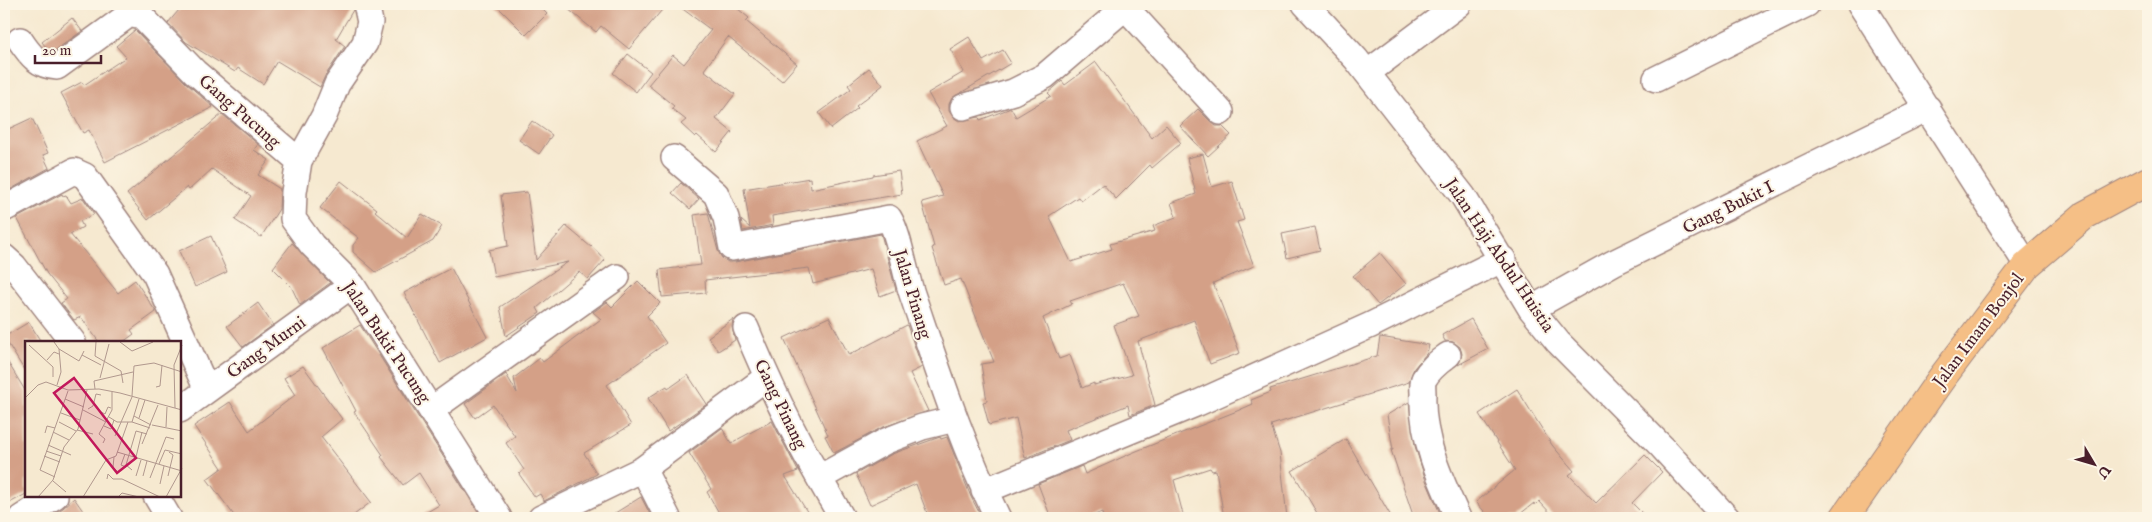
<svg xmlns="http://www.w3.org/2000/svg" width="2152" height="522" viewBox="0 0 2152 522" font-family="'IM FELL English',serif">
<rect width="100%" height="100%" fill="#fcf5e5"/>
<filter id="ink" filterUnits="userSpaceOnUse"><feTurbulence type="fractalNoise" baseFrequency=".02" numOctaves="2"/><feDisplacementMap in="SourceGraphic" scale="10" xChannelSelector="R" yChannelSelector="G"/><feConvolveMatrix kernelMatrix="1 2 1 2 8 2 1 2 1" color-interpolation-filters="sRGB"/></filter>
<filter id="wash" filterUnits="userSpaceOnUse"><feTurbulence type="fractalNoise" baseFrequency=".0096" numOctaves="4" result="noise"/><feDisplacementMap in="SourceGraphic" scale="20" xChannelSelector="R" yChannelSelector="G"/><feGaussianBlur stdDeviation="1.12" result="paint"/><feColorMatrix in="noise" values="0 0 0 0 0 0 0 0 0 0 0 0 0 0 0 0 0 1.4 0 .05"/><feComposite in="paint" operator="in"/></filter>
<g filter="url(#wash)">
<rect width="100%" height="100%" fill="#f6e9d0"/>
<g id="blocks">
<!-- building -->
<path fill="#d4a087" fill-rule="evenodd" d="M184,4H352L353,10L336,39L345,46L325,76L320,87L277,61L263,84L238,68L235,72L186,42L168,23Z
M495,4H537L547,14L526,35Z
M562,4H667L629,49L601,26L596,32Z
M676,4H732L749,18L746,21L797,64L782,81L728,37L704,70L735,94L716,119L732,132L716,152L697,135L695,137L681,124L686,120L672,109L674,106L648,85L673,55L684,64L711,30Z
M72,18L82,31L53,52L49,51L42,42Z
M135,30L185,82L213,107L105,162L89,130L83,133L61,93L82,82L84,85L126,57L116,46Z
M969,37L983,61L1003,50L1011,63L952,98L949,104V111L953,117L959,121L979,117L980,120L1011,108L1016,117L1051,96L1048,93L1062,81L1065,85L1096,62L1152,138L1166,125L1181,143L1152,168L1150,165L1116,199L1103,184L1081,201L1078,197L1049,216L1071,262L1112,249L1110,244L1155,231L1153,226L1176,217L1171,203L1196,194L1187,158L1203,154L1212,187L1232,181L1244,220L1237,222L1254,266L1213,283L1240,353L1210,364L1194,320L1138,341L1155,405L1130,415L1128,405L1066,430L1070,440L1025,458L1016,418L989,425L983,402L987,401L981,364L994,362L961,279L944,285L932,248L934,247L922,202L943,196L917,141L947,126L928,93L964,72L950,49ZM1123,283L1139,316L1114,325L1132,375L1094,385V383L1082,388L1070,355L1059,359L1043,318L1072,304L1070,301Z
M628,54L651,72L636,92L613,73Z
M869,68L883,85L856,106L858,108L831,129L819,113L851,89L848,85Z
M1198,109L1211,122L1216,126H1222L1231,135L1208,156L1180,126Z
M222,114L258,144L254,150L269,160L258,175L280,189L279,209L261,237L235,220L251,196L212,169L189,190L187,187L148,220L127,194Z
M32,118L48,153L43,155L49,168L4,193V131Z
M532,121L552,135L539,154L519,140Z
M899,171L902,194L772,216L773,225L743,231L741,220L750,228L744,189L810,178L811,189L873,176V175Z
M341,181L377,209L375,211L407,238L422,214L442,226L433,241L376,272L353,252V245L359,238L320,208Z
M681,183L699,199L690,209L672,193Z
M527,192L536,260L566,226L591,247L592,246L605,260L588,279L579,272L537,308L540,313L506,336L500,307L568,262L494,277L489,250L508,246L501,195Z
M62,194L63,196L66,195L71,203L83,198L94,214L80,221L83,227L70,234L118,293L135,280L156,312L131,330L134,334L123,342H99L81,317L74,320L61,303L67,299L47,274L17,218Z
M708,213L718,251L722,258L728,262H735L881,234L896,290L880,296L871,269L813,284L809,268L705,280L706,293L662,297L659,270L701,265L694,215Z
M1315,227L1320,250L1287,258L1282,234Z
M211,236L227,272L195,287L179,251Z
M292,243L330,283L300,305L291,286L273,268Z
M1380,253L1406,284L1378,305L1353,276Z
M451,268L487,337L440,363L404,293Z
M638,281L660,303L647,316L666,343L607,385L631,425L584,453L597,474L544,501L540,494L535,497L519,474L524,470L506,443L515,436L493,405L475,418L465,404L506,374L517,393L514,378L540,358L543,362L601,319L593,312L596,310L607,302L612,307Z
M258,303L273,325L243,347L227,326Z
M829,317L849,355L907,325L922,367L910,373L928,411L881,428L834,453L825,436L828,435L784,338Z
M733,319L732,327L735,340L718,351L708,337Z
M1471,319L1488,349L1458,365L1462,354L1460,347L1453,342L1445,341L1442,335Z
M29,322L41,342H26V373L7,342H4V337Z
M360,325L482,518H417L439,505L419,473L403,485L381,457L383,455L354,412L356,411L323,348Z
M1380,337L1429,345L1427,353L1414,368L1409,382L1271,425L1280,453L1287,518H1224L1216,470L1212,471L1210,468L1174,480L1184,518H1103L1102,512L1087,518H1051L1038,484L1082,466L1085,474L1134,452L1237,411L1253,404L1251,400L1271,392L1270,389L1377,356Z
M4,356L26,392V494L4,506Z
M303,366L342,419L321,437L371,502L350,518H236L207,479L222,468L194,426L230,402L249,431L295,395L284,378Z
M688,375L707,404L668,431L648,398L667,386L668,389Z
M1517,389L1552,445L1574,471L1569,475L1596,503L1645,455L1662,472L1632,503L1647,518H1555L1539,501L1535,505L1534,503L1515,518H1490L1476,502L1515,470L1479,414Z
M1409,402L1415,446L1425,478L1442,518H1414L1391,450H1393L1387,415Z
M772,421L798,471L785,476L811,518H722L707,492L711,489L689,453L722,428L731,443Z
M940,437L941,439L947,437L971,497L982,518H929L916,484L870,505L856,474L892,454Z
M1346,439L1392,518H1320L1292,471Z
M641,497L652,518H607Z
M74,498L88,518H47L63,508Z"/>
</g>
</g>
<g filter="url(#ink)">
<use href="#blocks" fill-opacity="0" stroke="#a0847e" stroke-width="1"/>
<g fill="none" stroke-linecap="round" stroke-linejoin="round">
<!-- street casing -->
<g stroke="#a0847e" stroke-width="28">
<path id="street" d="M366,4L370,22L365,43L337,84L324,116L299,161L294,192L293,219L312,245L352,285L499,518
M1305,4L1356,59L1463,196L1531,309L1558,342L1662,447L1727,518
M1860,4L2027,265
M1125,7L1221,112
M20,40C30,55 38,66 57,67L127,16L133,15L142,17L195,72L299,161
M1367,73L1459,4
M1656,79L1807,4
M963,107L1013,92L1045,76L1129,4
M674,158L716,194L726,218L732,248L889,218C899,234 905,274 912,294C938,370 962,446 998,518
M4,209L74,171L85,176L155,274L207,390
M4,257L14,266L73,342
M1531,309L1613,263L1928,108
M746,328C767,379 791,430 819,478
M1448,355C1439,362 1430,368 1424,379C1422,383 1423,390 1423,394C1421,438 1440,479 1458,518
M180,410L352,285
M431,410L617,277
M643,469L668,518
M984,491L1198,403L1371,325L1503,259
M156,496L169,518
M21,518L55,496
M541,518L643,469L767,377
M842,518L819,478L886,441L922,427L955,419"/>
</g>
<!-- highway casing -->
<g stroke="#a0847e" stroke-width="30">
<path id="highway" d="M1844,518L1941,379L2027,265L2085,215L2148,181"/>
</g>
<!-- street -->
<use href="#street" stroke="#fff" stroke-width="25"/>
<!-- highway -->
<use href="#highway" stroke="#f5bf86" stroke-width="28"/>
</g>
</g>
<g text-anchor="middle" stroke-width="4" stroke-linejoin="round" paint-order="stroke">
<!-- street labels -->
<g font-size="18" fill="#4a1f2b" stroke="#fcf5e5">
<text transform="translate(240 111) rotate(41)" y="6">Gang Pucung</text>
<text transform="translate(1728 207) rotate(-26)" y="6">Gang Bukit I</text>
<text transform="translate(1500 255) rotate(56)" y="6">Jalan Haji Abdul Huistia</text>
<text transform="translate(913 294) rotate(73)" y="6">Jalan Pinang</text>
<text transform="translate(1978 330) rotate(-53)" y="6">Jalan Imam Bonjol</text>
<text transform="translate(387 342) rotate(56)" y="6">Jalan Bukit Pucung</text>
<text transform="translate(266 347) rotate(-36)" y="6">Gang Murni</text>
<text transform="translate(781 404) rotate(64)" y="6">Gang Pinang</text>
</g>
</g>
<!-- overview -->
<g transform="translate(25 341)">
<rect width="156" height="156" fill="#f6e9d0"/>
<path fill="none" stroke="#b1988e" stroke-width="1" d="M29,1L34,8L36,31L32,44M71,1L70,15L96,30L98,42M95,1L107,10L128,1M4,4L28,26V36M34,8L54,20L59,10M57,14L76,24M22,19L29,11L34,13M75,37L84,3M131,46L135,45L137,24M70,48L69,40L108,31M107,55L109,25L129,22L157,31M0,57L13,44L21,41L43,49L74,48L95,52L157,69M40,58L59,66M150,67L149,24L157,4M63,68L68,65L71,53L76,54M58,69L81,81M76,71L80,73L83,66L86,67M36,72L55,79M109,75L126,84M84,76L92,81H107L114,58M114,77L120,59M34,81L51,90M107,81L125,87M127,84L157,90M79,85L86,88L89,79M141,86L142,66M52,89L68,93M28,91L44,99M20,92L22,85L30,87M90,95L107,56M78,102L80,98L74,93L87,69V51M117,103L133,64M23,104L46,114M21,110L36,115M92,111L157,130M100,113L96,124L101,126M19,115L35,121M89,116L88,126L92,130M111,116L117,91M134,123L140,109L157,113M107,129L101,124L111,90L122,93M111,135L116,119M118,135L122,120M143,135L148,114L144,111M30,136L15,129L43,50M125,137L141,96L149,98M82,138L83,133L88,138H97L135,156M28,140L41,151M135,143L139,125M13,156L28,139L39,106L53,88L62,49M58,156L81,119L91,115L103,81M93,156L97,152L114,156M141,156L157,127"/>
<path fill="#c2185b" fill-opacity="0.15" stroke="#c2185b" stroke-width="2.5" d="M49,37L111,117L92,132L29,52Z"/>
<rect width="156" height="156" fill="none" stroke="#4a1f2b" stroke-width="2.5"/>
</g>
<!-- margin -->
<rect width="2152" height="522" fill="none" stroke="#fcf5e5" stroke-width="20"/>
<!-- north arrow -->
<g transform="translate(2094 464) rotate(128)" stroke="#fcf5e5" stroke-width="4" paint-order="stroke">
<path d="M0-4L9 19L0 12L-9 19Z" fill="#4a1f2b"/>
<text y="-8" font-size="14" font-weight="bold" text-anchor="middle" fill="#4a1f2b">U</text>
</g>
<!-- scale -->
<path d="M35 55v8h66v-8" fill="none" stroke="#4a1f2b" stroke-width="2.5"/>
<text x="42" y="55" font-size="15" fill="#4a1f2b" stroke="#fcf5e5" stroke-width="4" paint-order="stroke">20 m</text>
</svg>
